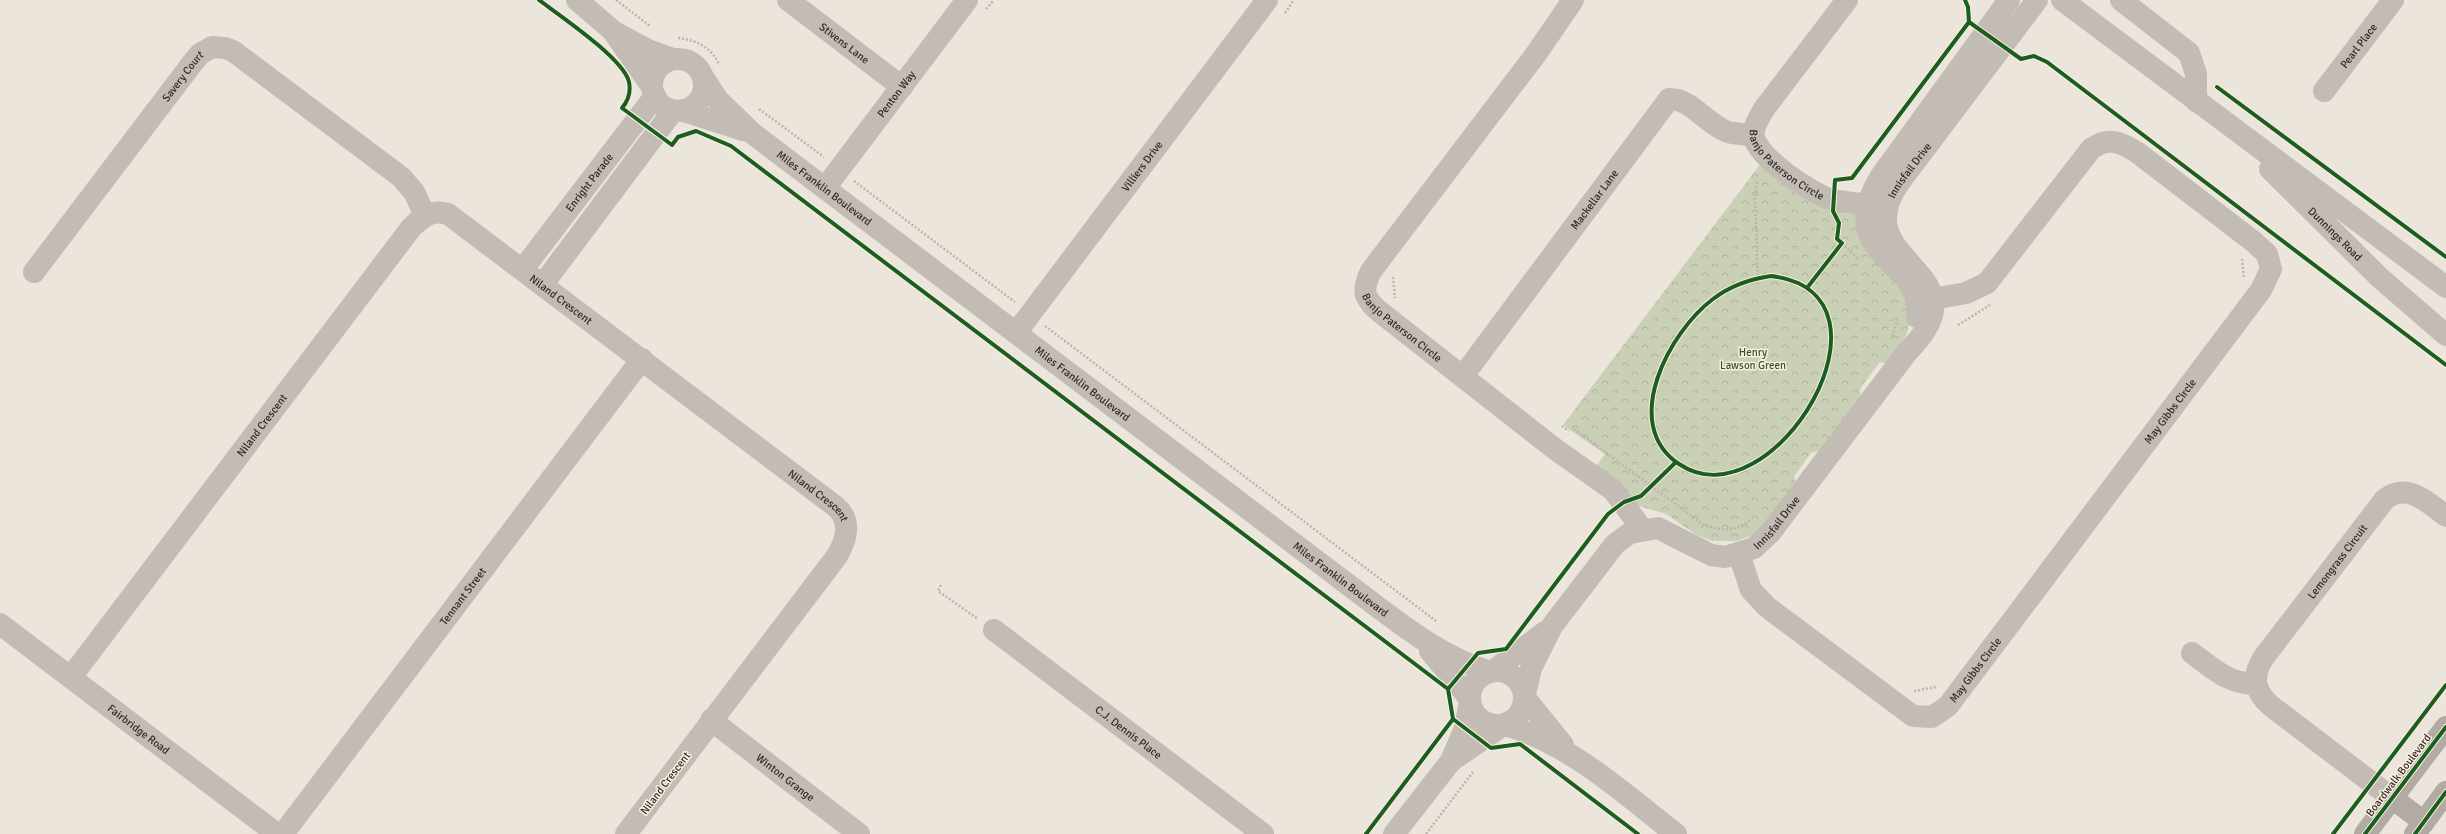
<svg xmlns="http://www.w3.org/2000/svg" width="2446" height="834" viewBox="0 0 2446 834" font-family="Signika,sans-serif">
<defs>
<pattern id="park-crowns" width="20" height="18" patternUnits="userSpaceOnUse"><rect width="20" height="18" fill="#c9d0b5"/><path d="M2 6a3 3 0 1 1 6 0M12 15a3 3 0 1 1 6 0" fill="none" stroke="#adb39c"/></pattern>
</defs>
<rect width="100%" height="100%" fill="#ebe5db"/>
<!-- park -->
<path fill="url(#park-crowns)" d="M1762,162L1854,212L1900,281L1910,315L1909,325L1906,336L1890,362L1879,363L1860,389L1861,399L1822,450L1811,453L1794,476L1796,485L1757,533L1737,541H1712L1695,534L1666,514L1636,505L1596,467L1605,454L1563,425Z"/>
<g fill="none" stroke-linecap="round" stroke-linejoin="round">
<!-- path -->
<path stroke="#bbb5ae" stroke-width="2.5" stroke-dasharray="2 2" stroke-linecap="butt" d="M539,0L570,24
M616,0L650,26
M1965,0L1968,7L1969,19
M986,9L994,0
M1285,13L1294,0
M678,38C696,40 711,47 719,64
M2019,58L2034,56L2047,62L2129,124
M759,109L824,157
M735,150L1412,662
M1839,179L1852,178L1863,163
M854,181L1015,302
M1757,182L1755,199L1758,278
M2285,242L2446,365
M1842,243L1859,260
M2242,259L2244,278
M1771,276C1912,293 1773,527 1679,464C1619,424 1670,331 1713,299C1730,286 1750,279 1771,276Z
M1393,277L1395,298
M1807,288L1842,243L1837,239L1838,221
M1958,325L1990,305
M1045,326L1436,621
M1892,336L1897,322
M1562,426L1569,431
M1574,429L1701,523C1720,532 1736,532 1752,519
M1642,495L1676,462
M941,585L938,591L978,619
M1532,615L1607,515
M1914,691L1936,687
M2383,767L2446,685
M1559,774L1638,834
M1366,834L1436,742
M1426,834L1473,772
M2333,834L2360,798"/>
<!-- minor -->
<g stroke="#c2bcb5" stroke-width="22">
<path d="M577,0L613,31L652,87"/>
<path id="s1" d="M788,0L902,87"/>
<path id="s2" d="M1573,0L1536,54L1371,271C1361,292 1364,298 1380,312L1555,449L1613,490L1643,530"/>
<path id="s3" d="M1847,0L1764,109C1760,116 1752,128 1754,137C1758,158 1813,195 1833,200C1849,203 1866,204 1882,207"/>
<path d="M2062,0L2446,287"/>
<path d="M2121,0L2189,53L2196,74V101"/>
<path d="M614,32L648,50L673,59"/>
<circle cx="678" cy="85" r="26"/>
<path id="s4" d="M705,80L718,100L752,133L1371,602C1408,630 1445,658 1490,672"/>
<path id="s5" d="M2324,91L2393,0"/>
<path d="M684,111L743,130"/>
<path id="s6" d="M2270,169L2380,278L2446,335"/>
<path id="s7" d="M825,188L967,0"/>
<path id="s8" d="M523,269L655,96"/>
<path id="s9" d="M34,272L194,61L200,54L212,47L225,48L233,51L401,177L414,192L425,215"/>
<path d="M543,284L673,111"/>
<path d="M1917,317C1925,259 1831,257 1881,176L2009,0"/>
<path id="s10" d="M1016,333L1267,0"/>
<path id="s11" d="M1463,376L1669,99C1691,98 1707,125 1728,132C1736,134 1745,134 1753,136"/>
<path id="s12" d="M1739,554L1751,590L1767,607L1913,716L1932,717L1948,706L2261,290L2271,269L2267,254L2254,242L2138,153C2121,142 2109,136 2091,149L1987,283L1966,293L1916,302"/>
<path id="s13" d="M0,624L277,834"/>
<path id="s14" d="M994,630L1263,834"/>
<path d="M1430,651L1470,699"/>
<path d="M2192,653C2212,668 2229,684 2255,684"/>
<circle cx="1497" cy="698" r="27"/>
<path d="M1493,671L1545,632"/>
<path id="s15" d="M71,677L411,228C423,216 432,209 448,214L835,506C852,520 847,539 837,556L626,834"/>
<path id="s16" d="M1525,694L1531,668L1552,626L1615,544L1630,533L1658,528L1711,555L1725,557L1754,548L1770,533L1908,351C1990,270 1843,264 1899,183L2037,0"/>
<path d="M1525,698L1563,745"/>
<path id="s17" d="M711,720L859,834"/>
<path d="M1505,725C1571,744 1623,793 1676,834"/>
<path d="M1451,761L1502,726"/>
<path id="s18" d="M2392,798L2271,706C2254,691 2251,677 2264,657L2385,499C2408,482 2427,502 2446,516"/>
<path id="s19" d="M283,834L642,359"/>
<path d="M1394,834L1451,761L1465,728L1470,702"/>
</g>
<!-- major -->
<path stroke="#b1aba4" stroke-width="22" d="M2392,798L2424,822
M2365,834L2446,727
M2415,834L2446,792"/>
<!-- cycleway casing -->
<g stroke="#f9f0e1" stroke-width="6">
<path id="cycleway" d="M539,0C559,15 624,59 629,82C631,92 628,101 622,108L672,145L678,137L696,131L731,146L1448,689
M1965,0L1968,7L1969,22L2021,59L2034,56L2047,62L2446,365
M2217,87L2446,257
M1771,276C1912,293 1773,527 1679,464C1619,424 1670,331 1713,299C1730,286 1750,279 1771,276Z
M1807,288L1842,243L1837,239L1839,223L1833,211L1835,180L1852,178L1969,22
M1453,719L1491,748L1520,744L1638,834
M1366,834L1453,719L1448,689L1478,653L1506,649L1608,514L1624,502L1641,496L1676,462
M2333,834L2446,685
M2365,834L2446,727
M2415,834L2446,792"/>
</g>
<!-- cycleway -->
<use href="#cycleway" stroke="#1b5e20" stroke-width="4"/>
</g>
<g text-anchor="middle" stroke-width="3" stroke-linejoin="round" paint-order="stroke">
<!-- street labels -->
<g font-size="11" fill="#332a24" stroke="#f9f0e1">
<text dy="4" stroke="none"><textPath href="#s1" startOffset="71">Stivens Lane</textPath></text>
<text dy="4" stroke="none"><textPath href="#s5" startOffset="57">Pearl Place</textPath></text>
<text dy="4" stroke="none"><textPath href="#s9" startOffset="246">Savery Court</textPath></text>
<text dy="4" stroke="none"><textPath href="#s7" startOffset="118">Penton Way</textPath></text>
<text dy="4" stroke="none"><textPath href="#s3" startOffset="210">Banjo Paterson Circle</textPath></text>
<text dy="4" stroke="none"><textPath href="#s10" startOffset="209">Villiers Drive</textPath></text>
<text dy="4" stroke="none"><textPath href="#s16" startOffset="788">Innisfail Drive</textPath></text>
<text dy="4" stroke="none"><textPath href="#s8" startOffset="109">Enright Parade</textPath></text>
<text dy="4" stroke="none"><textPath href="#s4" startOffset="162">Miles Franklin Boulevard</textPath></text>
<text dy="4" stroke="none"><textPath href="#s11" startOffset="220">Mackellar Lane</textPath></text>
<text dy="4" stroke="none"><textPath href="#s6" startOffset="92">Dunnings Road</textPath></text>
<text dy="4" stroke="none"><textPath href="#s15" startOffset="747">Niland Crescent</textPath></text>
<text dy="4" stroke="none"><textPath href="#s2" startOffset="412">Banjo Paterson Circle</textPath></text>
<text dy="4" stroke="none"><textPath href="#s4" startOffset="486">Miles Franklin Boulevard</textPath></text>
<text dy="4" stroke="none"><textPath href="#s12" startOffset="651">May Gibbs Circle</textPath></text>
<text dy="4" stroke="none"><textPath href="#s15" startOffset="316">Niland Crescent</textPath></text>
<text dy="4" stroke="none"><textPath href="#s15" startOffset="1071">Niland Crescent</textPath></text>
<text dy="4" stroke="none"><textPath href="#s16" startOffset="362">Innisfail Drive</textPath></text>
<text dy="4" stroke="none"><textPath href="#s18" startOffset="328">Lemongrass Circuit</textPath></text>
<text dy="4" stroke="none"><textPath href="#s4" startOffset="810">Miles Franklin Boulevard</textPath></text>
<text dy="4" stroke="none"><textPath href="#s19" startOffset="298">Tennant Street</textPath></text>
<text dy="4" stroke="none"><textPath href="#s12" startOffset="327">May Gibbs Circle</textPath></text>
<text dy="4" stroke="none"><textPath href="#s13" startOffset="174">Fairbridge Road</textPath></text>
<text dy="4" stroke="none"><textPath href="#s14" startOffset="169">C.J. Dennis Place</textPath></text>
<text transform="translate(2398 775) rotate(-53)" y="4">Boardwalk Boulevard</text>
<text dy="4" stroke="none"><textPath href="#s17" startOffset="94">Winton Grange</textPath></text>
<text transform="translate(665 783) rotate(-53)" y="4">Niland Crescent</text>
</g>
<!-- park labels -->
<g font-size="11" fill="#3e5128" stroke="#f9f0e1">
<text x="1753" y="356">Henry<tspan x="1753" dy="13">Lawson Green</tspan></text>
</g>
</g>
</svg>
